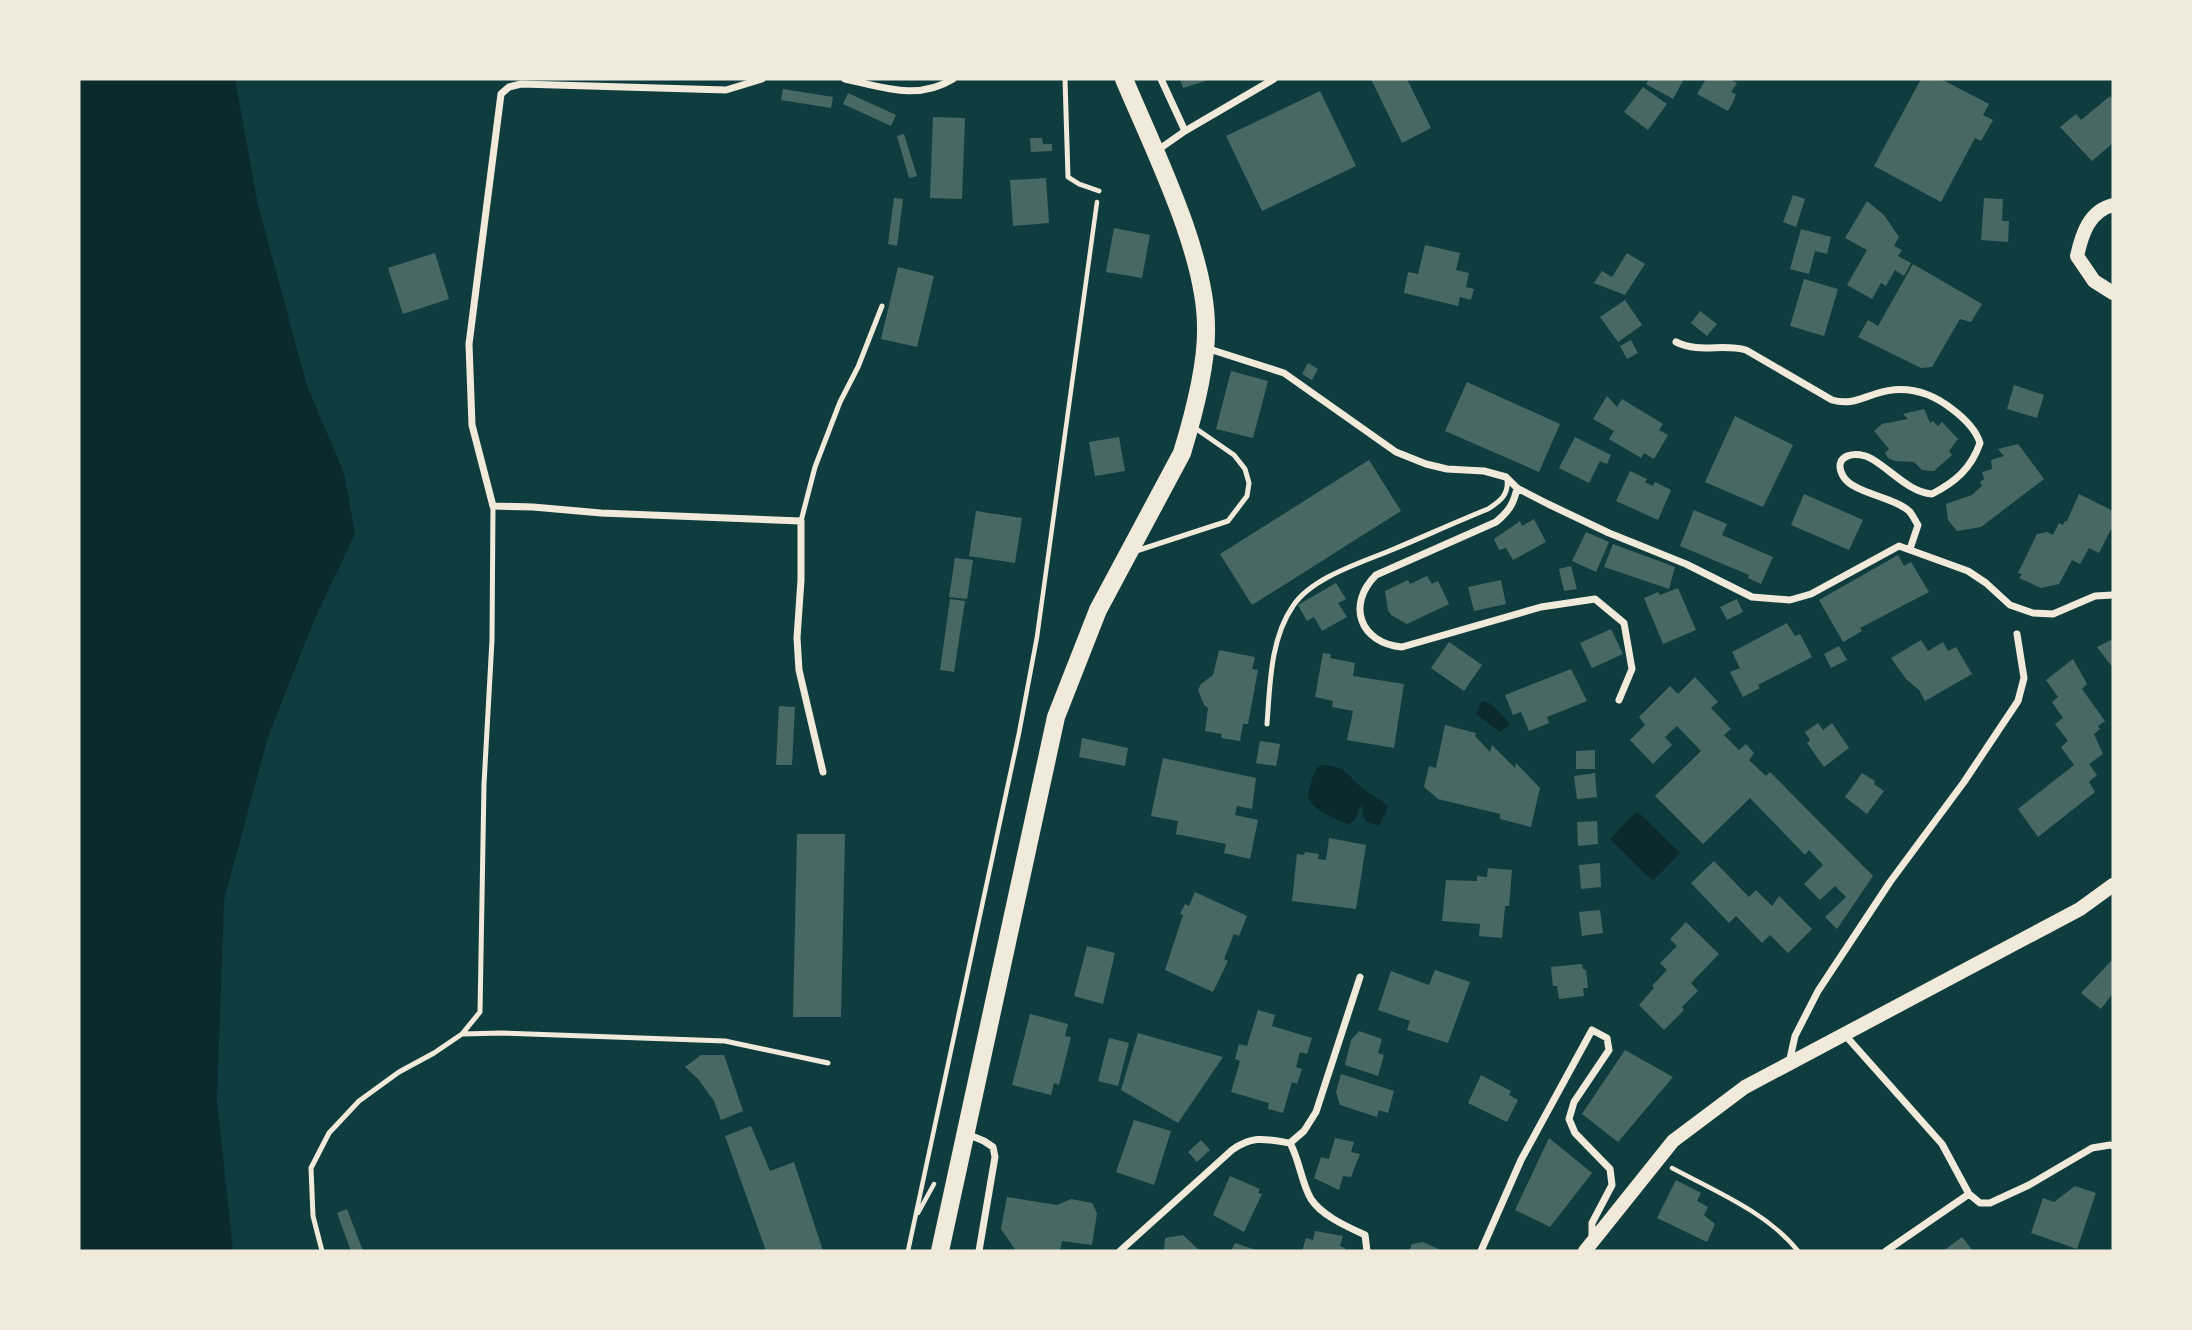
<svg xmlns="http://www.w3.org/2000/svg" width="2192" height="1330" viewBox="0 0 2192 1330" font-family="Jost,sans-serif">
<rect width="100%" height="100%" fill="#0f3d3e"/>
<!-- water -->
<path fill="#0a2a2b" d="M79,79H235L258,205L307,386L344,473L355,534L313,623L268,737L224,900L217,1101L233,1251H79Z
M1484,701C1495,704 1501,715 1509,723V726L1500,732L1476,714L1481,702Z
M1321,765C1345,764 1349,778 1365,790C1373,797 1382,798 1388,807L1379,826L1367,822L1363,816L1362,804L1354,821L1348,824C1337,820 1309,809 1308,795C1308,791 1310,788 1311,784C1313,776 1314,770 1321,765Z
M1637,811L1680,853L1653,881L1610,839Z"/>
<!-- building -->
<path fill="#486865" d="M1180,79H1211L1183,88Z
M1371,79H1407L1431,128L1402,143Z
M1649,79H1684L1673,99L1646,84Z
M1706,79H1729L1737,83L1731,92L1736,94L1733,102L1728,111L1697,94Z
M1921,79H1941L1989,104L1983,115L1993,120L1981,141L1975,138L1941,202L1874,166Z
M1643,87L1667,104L1648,130L1624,112Z
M783,89L833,97L831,108L781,100Z
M1320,91L1356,166L1262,211L1226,136Z
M848,93L896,115L891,126L843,104Z
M2110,96L2113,100V143L2092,161L2060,127L2076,114L2081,120Z
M933,117L965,118L962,199L930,198Z
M904,134L917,176L909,178L897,136Z
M1030,138H1042L1043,144H1052V151L1031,152Z
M1046,178L1049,223L1013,226L1010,180Z
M1793,195L1805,199L1796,227L1783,222Z
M894,198L903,199L897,246L888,244Z
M1984,198L2003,199L2002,221H2009L2008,242L1981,240Z
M1867,201L1884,215L1899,237L1894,246L1902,250L1898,256L1911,263L1904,276L1895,270L1886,286L1881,283L1872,299L1847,285L1867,250L1845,238Z
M1114,228L1150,235L1142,278L1106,272Z
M1801,229L1831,237L1827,254L1815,251L1809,274L1790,269Z
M1425,245L1460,253L1456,270L1469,273L1466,287L1474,289L1471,300L1460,297L1458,306L1404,293L1408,272L1418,274Z
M435,253L449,299L403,314L388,268Z
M1627,253L1645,264L1625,295L1594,283L1602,271L1612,277Z
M1913,264L1982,304L1971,322L1960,319L1932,367L1921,368L1858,337L1868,320L1878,326Z
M898,267L934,276L917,347L881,339Z
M1804,279L1838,289L1824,336L1790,326Z
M1625,300L1642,325L1618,342L1600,317Z
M1700,311L1717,324L1707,336L1691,323Z
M1631,340L1638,353L1627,359L1620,346Z
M1308,363L1318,369L1312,380L1302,374Z
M1231,371L1268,381L1253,438L1216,429Z
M1467,382L1560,424L1539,472L1445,431Z
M2014,385L2044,395L2037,418L2007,409Z
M1607,396L1617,407L1622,399L1663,424L1659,430L1668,435L1654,459L1644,453L1641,458L1609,439L1614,431L1593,419Z
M1924,409L1930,423L1933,421L1938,426L1942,422L1958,439L1949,451L1952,455L1934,471L1922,470L1914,462L1895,461L1888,458L1885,453L1889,449L1874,431L1882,424L1908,419L1903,414Z
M1735,416L1793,445L1763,507L1705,482Z
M1119,437L1125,471L1095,476L1089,442Z
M1575,437L1611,455L1607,464L1600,461L1589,483L1559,468Z
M2018,444L2044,479L1981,527L1957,531L1948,520L1946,504L1972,495L1982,486L1980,482L1984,479L1982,472L1992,469L1991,460L2004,456L1998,449Z
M1369,460L1401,511L1252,605L1220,554Z
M1630,471L1647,479L1645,482L1653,486L1655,482L1671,490L1658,520L1616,501Z
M1804,494L1863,520L1849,550L1791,525Z
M2079,494L2113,511V530L2111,529L2099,553L2089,548L2080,564L2072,560L2059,584L2041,588L2019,578L2022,574L2018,573L2037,534L2047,532L2053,535L2059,523L2063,525L2065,521H2067Z
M1694,510L1727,524L1722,535L1773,557L1761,584L1748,578L1749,575L1680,546Z
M976,511L1022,518L1015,563L969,556Z
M1534,519L1546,542L1513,560L1506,548L1499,550L1494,539L1520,521L1522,526Z
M1586,532L1609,542L1596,572L1572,561Z
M1613,544L1675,567L1669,589L1604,567Z
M1898,555L1904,566L1911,562L1929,592L1860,628L1862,631L1843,642L1819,600Z
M955,558L973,560L967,599L949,597Z
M1571,566L1577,589L1564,591L1559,569Z
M1427,576L1432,584L1438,581L1449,604L1407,624L1391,615L1388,610L1385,591L1408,580L1410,584Z
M1501,580L1506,604L1474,611L1468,587Z
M1336,583L1346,599L1338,603L1347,617L1322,631L1314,617L1307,621L1298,605Z
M1678,588L1696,630L1663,644L1644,598L1658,592L1660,595Z
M950,599L965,601L954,672L940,670Z
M1737,599L1743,612L1727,620L1720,607Z
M1787,623L1795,636L1800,634L1812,657L1758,685L1760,688L1743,697L1730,672L1740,668L1732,652Z
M1611,629L1623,654L1592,668L1580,643Z
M2113,639V668L2097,647Z
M1921,640L1928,651L1943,642L1948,651L1956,647L1972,674L1925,701L1919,690L1906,679L1891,658Z
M1449,642L1482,665L1464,691L1431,668Z
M1839,646L1847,660L1831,668L1824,654Z
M1219,650L1255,657L1252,669L1258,670L1248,724H1243L1240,741L1221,738L1222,734L1205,731L1208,708L1204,705L1198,690L1201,684L1213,675Z
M1323,653L1331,654L1330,658L1355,663L1353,676L1404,684L1394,748L1347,740L1353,711L1332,707L1333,701L1315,697Z
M2073,659L2087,684L2082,689L2105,721L2098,726L2100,729L2094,734L2103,754L2089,764L2097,775L2089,782L2095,792L2038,837L2018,809L2074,765L2061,747L2068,741L2055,724L2063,718L2052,702L2058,697L2046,680Z
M1571,669L1587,701L1547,717L1549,723L1529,731L1521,712L1513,715L1505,695Z
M1695,677L1718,702L1711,708L1731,729L1724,735L1739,750L1746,744L1754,753L1749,760L1766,776L1770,772L1873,876L1837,929L1825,917L1846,897L1835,886L1820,900L1804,884L1823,865L1809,850L1805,855L1750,798L1703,844L1655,796L1701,751L1677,726L1665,737L1672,745L1653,764L1630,740L1645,725L1639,717L1670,686L1678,694Z
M779,706L795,707L792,765H776Z
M1818,723L1823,730L1832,723L1849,748L1824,767L1807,743L1810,740L1805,732Z
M1445,725L1476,733L1475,736L1490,752L1492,745L1515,768L1516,763L1540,788L1531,827L1500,819V814L1438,799L1424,787L1429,766L1436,768Z
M1082,738L1128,748L1125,766L1079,757Z
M1260,741L1280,744L1276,766L1256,763Z
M1595,750V769H1576V751Z
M1163,758L1256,778L1252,809L1237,806L1235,815L1258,820L1250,859L1224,853L1226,844L1176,834L1178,821L1151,816Z
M1595,773L1597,797L1577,799L1574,776Z
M1862,773L1875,781L1874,784L1884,791L1867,814L1845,797Z
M1597,821L1598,844L1578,846L1577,822Z
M797,834H845L841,1017H793Z
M1329,838L1366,845L1356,909L1292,901L1297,854L1304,855L1305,852L1319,854L1318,859L1326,860Z
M1714,861L1749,897L1756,890L1772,906L1779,896L1812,929L1788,953L1770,935L1762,943L1736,916L1729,923L1691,883Z
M1600,863L1601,887L1581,889L1579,865Z
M1488,868L1512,870L1509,906H1505L1502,938L1479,936L1480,924L1442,921L1446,880L1477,881V876L1487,877Z
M1195,892L1247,916L1239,936L1234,934L1224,959L1228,961L1213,992L1165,970L1183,915L1180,914L1185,904L1189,906Z
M1600,910L1603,933L1582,936L1579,912Z
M1686,922L1719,954L1691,983L1698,991L1682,1007L1684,1010L1664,1030L1639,1005L1654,988L1652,986L1667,970L1660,963L1677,946L1670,939Z
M1087,946L1115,953L1103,1004L1074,996Z
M2113,959V993L2101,1009L2081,993Z
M1582,964L1583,969L1586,970L1588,988H1583L1584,996L1559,999L1557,986H1553L1551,967Z
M1435,970L1470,982L1448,1043L1407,1030L1410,1021L1378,1010L1391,971L1429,985Z
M1258,1010L1275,1015L1272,1026L1312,1038L1307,1054L1300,1052L1296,1067L1302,1069L1297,1084L1292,1082L1283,1113L1268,1109L1269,1103L1231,1092L1240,1061L1235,1059L1239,1044L1247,1046Z
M1030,1014L1068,1024L1065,1036L1071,1037L1059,1085L1054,1083L1051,1095L1012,1085Z
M1359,1031L1382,1039L1378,1053L1384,1055L1378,1076L1345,1065L1351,1040Z
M1138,1033L1223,1057L1178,1123L1121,1090Z
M1109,1038L1129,1043L1118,1086L1098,1081Z
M1625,1050L1673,1077L1618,1142L1582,1114Z
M701,1055H724L743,1111L721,1120L714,1101L698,1079L685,1067Z
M1341,1074L1394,1091L1388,1113L1379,1110L1377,1117L1340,1105L1336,1092Z
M1481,1075L1511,1091L1509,1095L1518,1100L1507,1122L1468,1103Z
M1134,1120L1171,1131L1154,1185L1116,1172Z
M751,1126L770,1171L794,1162L823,1251H766L725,1136Z
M1335,1138L1354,1142L1351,1152L1360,1154L1351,1177L1343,1176L1339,1190L1314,1178L1321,1157L1329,1159Z
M1549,1138L1592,1173L1550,1227L1515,1210Z
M1201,1140L1210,1150L1197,1162L1188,1152Z
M1230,1176L1260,1189L1258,1193L1262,1194L1244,1232L1213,1215Z
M1676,1180L1701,1193L1697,1201L1708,1207L1704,1215L1715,1224L1707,1242L1657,1218Z
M2075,1186L2096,1193L2077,1249L2031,1233L2043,1198L2054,1202Z
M1007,1197L1057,1205L1071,1199L1092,1203L1097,1213L1092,1245L1062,1241L1060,1251H1016L1001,1229Z
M347,1209L363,1251H351L337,1213Z
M1315,1231L1343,1236L1340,1246L1345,1248V1251H1302L1306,1238L1313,1240Z
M1183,1235L1200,1251H1164L1165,1238Z
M1962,1237L1973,1251H1943Z
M1423,1242L1443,1251H1409L1412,1244Z
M1235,1243L1259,1251H1231Z"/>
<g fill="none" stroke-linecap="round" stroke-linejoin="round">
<!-- path -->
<path stroke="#f1e9da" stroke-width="4.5" d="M1672,1168C1715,1191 1768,1213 1798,1251
M918,1213L934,1184
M908,1251L1019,733L1037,637L1097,202"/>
<!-- service -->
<path stroke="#f1e9da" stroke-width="5" d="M1065,79L1068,177L1079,184L1099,191
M801,521L815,467L840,402L858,367L882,306
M1133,552L1228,521L1247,496L1249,483L1245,469L1234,455L1195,428
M1267,724C1270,686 1270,639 1293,606C1312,577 1363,562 1394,549C1425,536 1456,522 1488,509C1499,502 1509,495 1507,480
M462,1034L501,1033L725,1041L828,1063
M322,1251L313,1216L311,1168L329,1133L359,1101L399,1072L434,1053L462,1034L480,1012L484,784L492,640L493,506"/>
<!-- minor -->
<path stroke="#f1e9da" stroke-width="7" d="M762,79L726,90L521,84L509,87L501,94L469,344L472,425L493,506L533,507L601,513L801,521V580L797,638L799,670L823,772
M845,79C883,87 917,101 953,79
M1161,79L1185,131
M1155,152L1185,131L1274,79
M1676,342C1701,354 1721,343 1746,350L1832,400C1849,405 1859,399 1875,394C1904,384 1929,391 1952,409C1964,418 1976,430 1980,443C1971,469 1955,482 1932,494C1909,492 1891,470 1872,459C1858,450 1831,454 1843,476C1852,493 1894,497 1909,511C1913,515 1915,521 1918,525L1910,549
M1206,348L1284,373L1396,452L1426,464L1447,469L1484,471L1506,477L1517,488L1548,504L1609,533L1686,564L1752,597L1790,600L1811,594L1899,546L1968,571L1986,583L2010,605L2033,613L2053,614L2095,596L2113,595
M1517,488C1514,504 1508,512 1496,522L1376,575C1346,605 1360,643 1402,647L1541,607L1595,599L1624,623L1632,669L1619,700
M1845,1035L1942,1144L1969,1194L1980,1203H1990L2029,1185L2092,1148L2110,1145L2113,1146
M1789,1063L1795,1036L1818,991L1890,882L1964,782L2018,701L2024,678L2017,634
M967,1134L984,1141L993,1147L995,1157L979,1251
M1290,1143C1300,1161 1301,1182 1311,1199C1322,1216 1348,1227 1365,1235L1367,1251
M1120,1251L1232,1150C1253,1135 1265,1139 1290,1143L1304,1131L1316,1112L1360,977
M1481,1251L1521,1160L1592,1030L1607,1038L1609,1050L1574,1102L1569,1119L1575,1133L1610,1169L1612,1185L1592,1223V1238
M1886,1251L1969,1194"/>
<!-- secondary -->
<path stroke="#f1e9da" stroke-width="14" d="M2113,205C2089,211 2082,234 2077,256L2094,281L2113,293
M1585,1251L1673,1141L1745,1087L2080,909L2113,885"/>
<!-- primary -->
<path stroke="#f1e9da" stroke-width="18" d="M940,1251L1056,717L1098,610L1182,453C1193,417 1207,364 1206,327C1206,253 1153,148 1124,79"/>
</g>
<!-- border -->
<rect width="2192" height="1330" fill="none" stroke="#f1e9da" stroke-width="161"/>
</svg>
